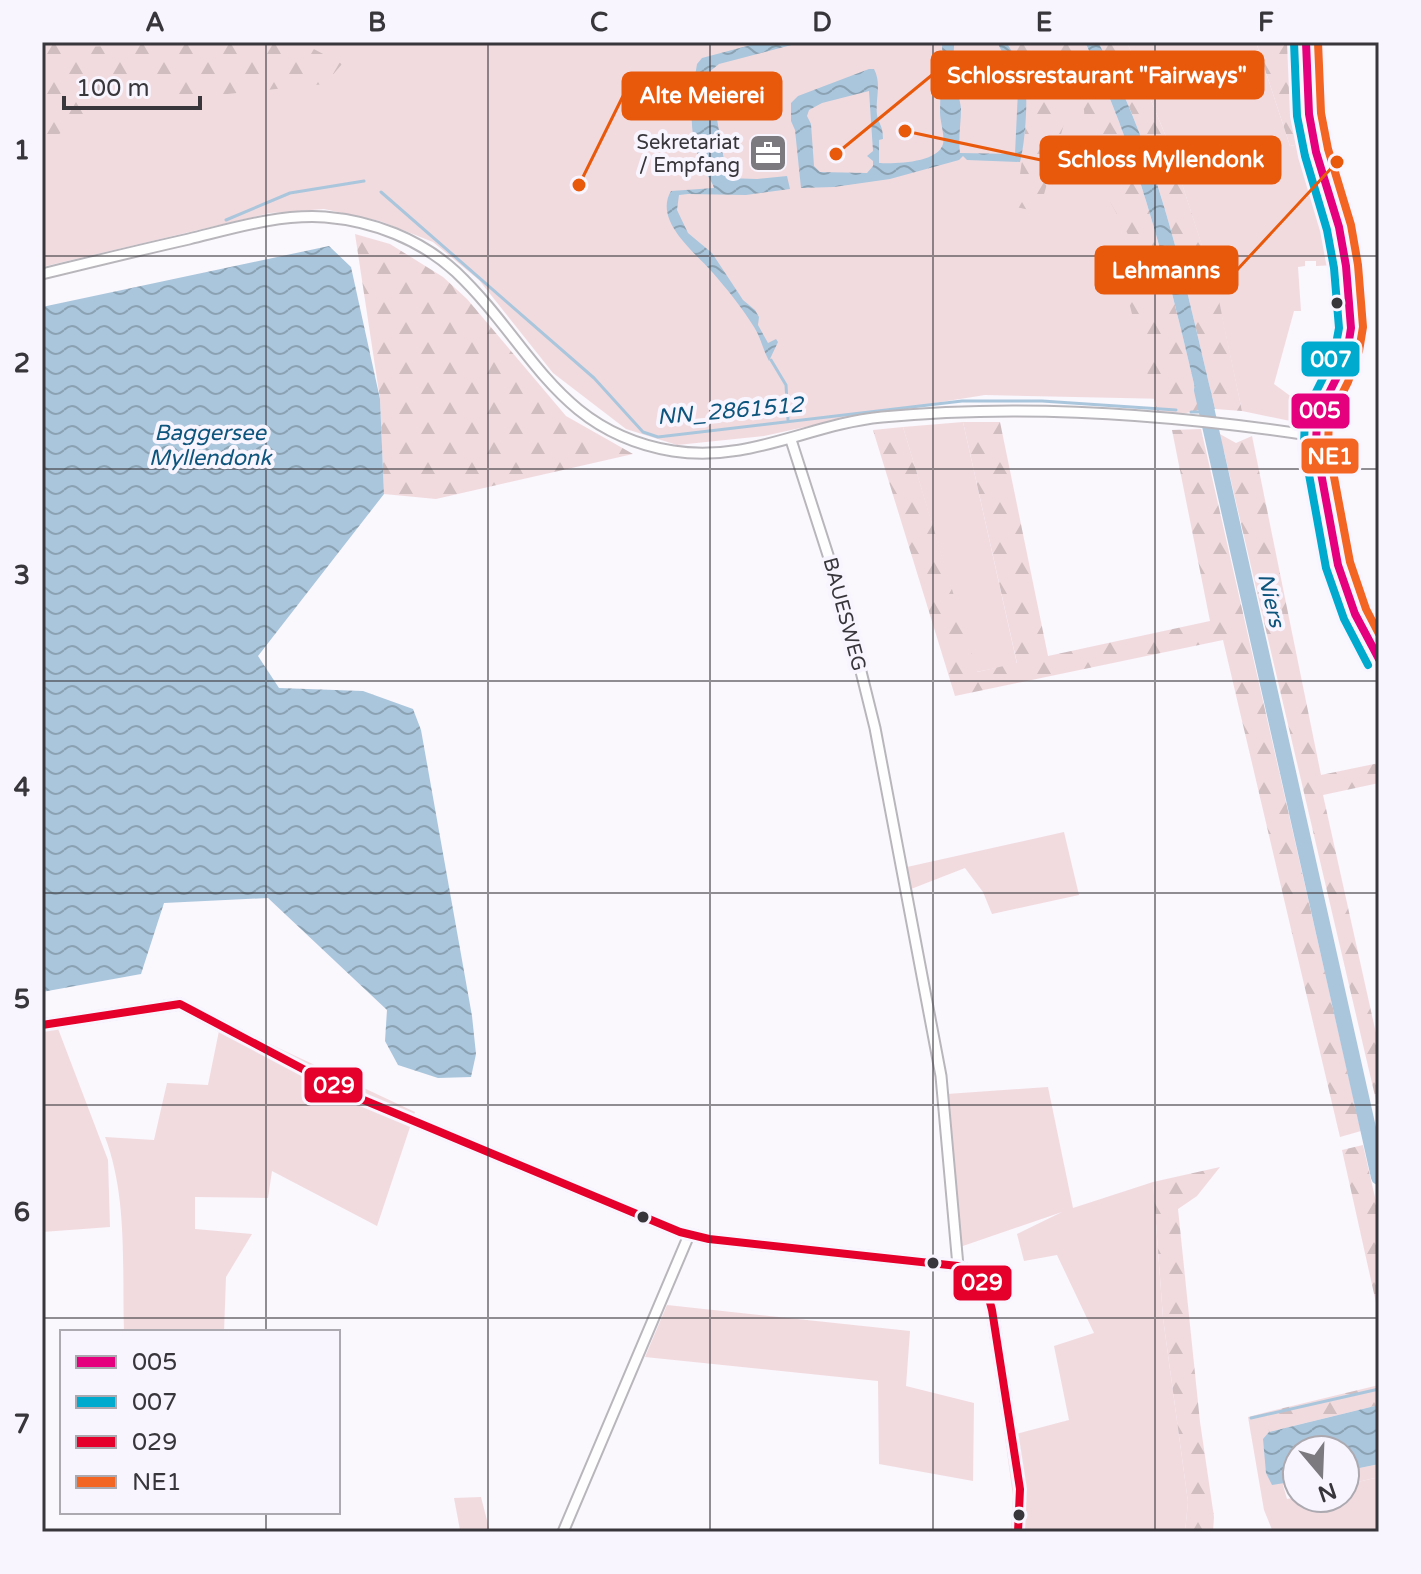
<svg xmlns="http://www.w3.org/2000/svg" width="1421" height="1574" viewBox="0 0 1421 1574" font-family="'Varela Round',sans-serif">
<defs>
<pattern id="forest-firs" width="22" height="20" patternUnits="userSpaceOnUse" patternTransform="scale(2)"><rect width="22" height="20" fill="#f1dbdf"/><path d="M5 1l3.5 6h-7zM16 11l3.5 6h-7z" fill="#cfbdc0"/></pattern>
<pattern id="water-waves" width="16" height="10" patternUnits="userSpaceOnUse" patternTransform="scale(2)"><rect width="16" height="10" fill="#aac6dc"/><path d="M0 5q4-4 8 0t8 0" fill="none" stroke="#8ba2b3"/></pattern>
</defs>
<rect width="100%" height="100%" fill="#faf7fd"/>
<!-- green -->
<path fill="#f1dbdf" d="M42,42H1055L1120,191L1169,399L985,395L859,415L764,436L677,445L626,429L553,373L479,280L433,242L380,221L324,209L270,213L42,267Z
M1127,42H1256L1290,146L1305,143L1331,232L1336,265L1316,266V261H1305V266L1298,267L1301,311H1294L1274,384L1308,409L1300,423L1242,411L1216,289L1169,144Z
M963,422L1017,664L976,672L903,427Z
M1064,832L1079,895L992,914L983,892L965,868L911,889L907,867Z
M221,1021L415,1112L377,1226L272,1171L268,1198L195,1197V1229L252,1234L226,1277L224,1332H124C122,1269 128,1197 105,1137L154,1140L167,1083L208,1085Z
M57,1026L108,1160L110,1227L42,1232V1028Z
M1048,1087L1073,1208L1153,1182L1163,1318L1188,1502L1185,1532H1011L1013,1496L1005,1437L1069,1420L1054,1346L1094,1333L1057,1255L1024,1261L1017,1234L1062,1212L960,1247L947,1094Z
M667,1305L910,1331L906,1386L974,1403L973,1481L879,1464L878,1381L645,1357Z
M1379,1405V1464L1345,1471V1450H1297V1481L1283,1485L1287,1499L1297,1497L1345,1498V1485L1379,1477V1532H1273L1264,1510L1248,1417L1267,1412L1270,1432Z
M481,1497L490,1532H384L460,1530L454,1498Z"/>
<!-- forest -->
<path fill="url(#forest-firs)" d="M215,42H279L310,47L342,64L325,84L218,95L110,101L56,136L42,152V43L83,47Z
M1006,42H1085C1141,159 1171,284 1200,410L1177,415H1158L1115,248L1131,240L1106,194L1087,168L1084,110L1073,92L1039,212L1016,207C1021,153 1040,89 1006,42Z
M1098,42H1127L1169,144L1217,291L1242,411L1215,409C1185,284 1160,156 1098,42Z
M1256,42H1299V91L1305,143L1290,146Z
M355,234L390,244L443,277L467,299L566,416L633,454L436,499L384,494L380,399Z
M963,422H1000L1048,656L1210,621L1172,430L1201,429L1361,1131L1340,1137L1223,640L955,696L873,430L903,427L977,672L1017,663Z
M1218,433L1236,443L1252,436L1321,775L1379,763V783L1323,795L1379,1047V1113L1224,451L1217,443Z
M1363,1145L1379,1215V1316L1342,1150Z
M1220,1167L1197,1196L1178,1209L1200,1422L1214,1517L1213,1532H1185L1188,1502L1163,1318L1153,1182Z
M1379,1385V1405L1269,1432L1267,1412Z
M1379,1464V1477L1345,1485V1471Z"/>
<!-- water -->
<path fill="url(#water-waves)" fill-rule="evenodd" d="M762,42H803L719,64L709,72L727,178L757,179L787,176L790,189L746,195L688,194L679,195L677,210L688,233L712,253L743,300L755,310L759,317L758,325L768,343L776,339L778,342L769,361C763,350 761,338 754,327C743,309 727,289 713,273C696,253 653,221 671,191L714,188C712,181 706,174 702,166C687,133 691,99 697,64L702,58Z
M942,42H954C955,55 949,66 953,79C956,89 960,97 961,109C961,124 958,138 960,153L1015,154L1018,90L1013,73L997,42H1006C1013,53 1020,64 1024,77C1029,94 1025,145 1020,162L967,160L963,156L959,160L890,179L834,187L801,188L795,130L791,121V103L798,96L869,69H874C882,84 875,99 877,115C879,125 883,125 883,139L879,140V163C894,164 938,163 943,144C945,135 940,122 940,112C940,89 943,66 942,42ZM869,91L873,151L867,156L873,161V166L867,173L820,172L814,166L811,124L807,116L809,110L822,103Z
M1085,42H1098C1160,156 1185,284 1215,409L1200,410C1171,284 1141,159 1085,42Z
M329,246L351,267L380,399L384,494L258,656L279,688L363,691L413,709L421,730L472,1016L476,1054L471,1077L438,1078L398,1065L385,1041L387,1010L268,898L164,903L141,974L42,992V307Z
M1379,1405V1464L1345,1471V1450H1297V1481L1272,1485L1266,1473L1263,1439L1269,1432Z"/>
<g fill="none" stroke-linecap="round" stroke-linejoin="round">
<!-- stream -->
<path stroke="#aac6dc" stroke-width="3" d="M381,192L594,378L643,432L658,437L962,401H1042L1176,410
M226,220L290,193L364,181
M771,360L786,385L788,420
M1191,412H1207
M1251,1418L1379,1389"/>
<!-- river -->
<path stroke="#aac6dc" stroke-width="16" d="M1202,390L1379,1177"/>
<!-- minor casing -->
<g stroke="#b9b6bb" stroke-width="13">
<path id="minor" d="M1306,42L1309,114L1316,152L1339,227L1346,266L1351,328L1348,347L1337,377L1317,417L1316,446L1338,565L1355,614L1379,659
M42,274C91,262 140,250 189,239C234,228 279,214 325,217C373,221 420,239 456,272C531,343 556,432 673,451C750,463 809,424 882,417C1026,403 1172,414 1315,436
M791,440L846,611L875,728L941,1076L958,1266
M42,1025L180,1004L354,1096L680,1232L709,1239L958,1266L971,1271L986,1285L992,1310L1020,1489L1018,1532
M563,1532L689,1235"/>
</g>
<!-- minor -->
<use href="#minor" stroke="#fefeff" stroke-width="9"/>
<!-- bus-1 casing -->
<g stroke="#f9f5ff" stroke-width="14">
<path id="bus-1" d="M1306,42L1309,114L1316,152L1339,227L1346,266L1351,328L1348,347L1337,377L1317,417L1316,446L1338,565L1355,614L1379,659"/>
</g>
<!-- bus-2 casing -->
<g stroke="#f9f5ff" stroke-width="14">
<path id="bus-2" d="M1294,42L1297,116L1305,156L1327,230L1334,268L1339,328L1336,344L1326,372L1305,414L1304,447L1326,568L1344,619L1368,665"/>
</g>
<!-- bus-3 casing -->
<g stroke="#f9f5ff" stroke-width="14">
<path id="bus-3" d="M42,1025L180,1004L354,1096L680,1232L709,1239L958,1266C983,1276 986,1285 992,1310L1020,1489L1018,1532"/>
</g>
<!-- bus-4 casing -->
<g stroke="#f9f5ff" stroke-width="14">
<path id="bus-4" d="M1318,42L1321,113L1328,149L1351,225L1358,265L1363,327L1359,351L1348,382L1329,420L1328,445L1350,562L1366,609L1379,634"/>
</g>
<!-- bus-1 -->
<use href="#bus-1" stroke="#e5007d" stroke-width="8"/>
<!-- bus-2 -->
<use href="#bus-2" stroke="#00a9ce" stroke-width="8"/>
<!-- bus-3 -->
<use href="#bus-3" stroke="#e4002b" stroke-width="8"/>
<!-- bus-4 -->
<use href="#bus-4" stroke="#f26522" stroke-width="8"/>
</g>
<!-- grid -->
<path fill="none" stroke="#38363a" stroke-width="2" stroke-opacity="0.55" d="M266,42V1332M488,42V1532M710,42V1532M933,42V1532M1155,42V1532M42,256H1379M42,469H1379M42,681H1379M42,893H1379M42,1105H1379M42,1318H1379M266,1512V1532"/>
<!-- icons -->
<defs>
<g id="office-square" transform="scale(2)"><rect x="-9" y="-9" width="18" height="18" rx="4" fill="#7c7a7e" stroke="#f9f5ff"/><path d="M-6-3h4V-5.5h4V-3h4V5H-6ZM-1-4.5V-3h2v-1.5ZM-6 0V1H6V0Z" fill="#fff"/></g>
</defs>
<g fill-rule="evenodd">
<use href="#office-square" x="768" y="153"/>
</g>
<!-- markers -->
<g fill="#38363a" stroke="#f9f5ff" stroke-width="3">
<circle cx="1337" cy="303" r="7"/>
<circle cx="643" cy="1217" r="7"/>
<circle cx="933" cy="1263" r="7"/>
<circle cx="1019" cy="1515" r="7"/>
</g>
<g text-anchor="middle" stroke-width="8" stroke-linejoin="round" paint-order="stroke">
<!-- poi labels -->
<g font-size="20" fill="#38363a" stroke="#f9f5ff" text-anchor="end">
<text x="740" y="149">Sekretariat<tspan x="740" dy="23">/ Empfang</tspan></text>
</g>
<!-- street labels -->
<g font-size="20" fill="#38363a" stroke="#f9f5ff">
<text transform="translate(845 614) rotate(75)" y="7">BAUESWEG</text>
</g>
<!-- water labels -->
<g font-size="22" font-style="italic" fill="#0e557d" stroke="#f9f5ff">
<text transform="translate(730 410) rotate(-5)" y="8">NN_2861512</text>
<text x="210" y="440">Baggersee<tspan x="210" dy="25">Myllendonk</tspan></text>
<text transform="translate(1272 600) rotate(77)" y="8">Niers</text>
</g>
</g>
<!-- callouts -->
<path fill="none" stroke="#e8590c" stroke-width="3" d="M836 154L932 75M579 185L623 96M905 131L1041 160M1337 162L1237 270"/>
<g fill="#e8590c" stroke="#f9f5ff" stroke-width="3">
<circle cx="836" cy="154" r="8"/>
<circle cx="579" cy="185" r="8"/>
<circle cx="905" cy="131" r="8"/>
<circle cx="1337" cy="162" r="8"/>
</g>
<g fill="#e8590c" stroke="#e8590c" stroke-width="3">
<rect x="932" y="52" width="331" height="46" rx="8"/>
<rect x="623" y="73" width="158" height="46" rx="8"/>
<rect x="1041" y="137" width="239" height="46" rx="8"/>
<rect x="1096" y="247" width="141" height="46" rx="8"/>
</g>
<g font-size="22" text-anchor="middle" font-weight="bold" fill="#fff">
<text x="1097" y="83">Schlossrestaurant "Fairways"</text>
<text x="702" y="103">Alte Meierei</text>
<text x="1161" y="167">Schloss Myllendonk</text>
<text x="1166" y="278">Lehmanns</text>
</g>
<g stroke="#f9f5ff" stroke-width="3">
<rect x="1300" y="340" width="61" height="38" rx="8" fill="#00a9ce"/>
<rect x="1290" y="392" width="61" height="38" rx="8" fill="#e5007d"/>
<rect x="1300" y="437" width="60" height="38" rx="8" fill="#f26522"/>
<rect x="303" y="1066" width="61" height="38" rx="8" fill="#e4002b"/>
<rect x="952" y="1264" width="61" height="38" rx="8" fill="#e4002b"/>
</g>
<g font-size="22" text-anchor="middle" font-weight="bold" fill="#fff">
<text x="1331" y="367">007</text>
<text x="1320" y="418">005</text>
<text x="1330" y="464">NE1</text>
<text x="334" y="1093">029</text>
<text x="982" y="1290">029</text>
</g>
<!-- border -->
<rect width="1421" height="1574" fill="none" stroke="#f9f5ff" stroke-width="88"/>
<!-- legend -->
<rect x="60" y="1330" width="280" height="184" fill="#f9f5ff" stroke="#aca9b0" stroke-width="2"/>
<rect x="76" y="1356" width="40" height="12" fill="#e5007d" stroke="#aca9b0" stroke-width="2"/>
<text x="132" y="1370" font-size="24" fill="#38363a">005</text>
<rect x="76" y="1396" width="40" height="12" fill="#00a9ce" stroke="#aca9b0" stroke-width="2"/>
<text x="132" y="1410" font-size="24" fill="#38363a">007</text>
<rect x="76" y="1436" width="40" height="12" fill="#e4002b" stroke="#aca9b0" stroke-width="2"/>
<text x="132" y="1450" font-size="24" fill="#38363a">029</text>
<rect x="76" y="1476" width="40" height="12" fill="#f26522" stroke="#aca9b0" stroke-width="2"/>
<text x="132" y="1490" font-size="24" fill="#38363a">NE1</text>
<!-- north arrow -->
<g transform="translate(1321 1474) rotate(161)"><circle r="38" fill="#f9f5ff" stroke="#aca9b0" stroke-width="2"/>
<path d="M0-6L14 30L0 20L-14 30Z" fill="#7c7a7e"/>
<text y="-12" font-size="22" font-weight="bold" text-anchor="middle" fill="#38363a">N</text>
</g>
<!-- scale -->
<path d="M64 96v12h136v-12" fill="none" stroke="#38363a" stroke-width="4"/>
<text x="76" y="96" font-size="24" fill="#38363a" stroke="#f9f5ff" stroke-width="6" paint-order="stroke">100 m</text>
<rect x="44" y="44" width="1333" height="1486" fill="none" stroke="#38363a" stroke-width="3"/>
<g font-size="26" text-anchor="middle" font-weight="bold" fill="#38363a">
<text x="155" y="31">A</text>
<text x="377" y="31">B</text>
<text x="599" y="31">C</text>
<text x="822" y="31">D</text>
<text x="1044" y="31">E</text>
<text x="1266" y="31">F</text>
<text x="22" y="159">1</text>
<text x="22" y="372">2</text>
<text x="22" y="584">3</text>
<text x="22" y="796">4</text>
<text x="22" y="1008">5</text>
<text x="22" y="1221">6</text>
<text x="22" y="1433">7</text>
</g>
</svg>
